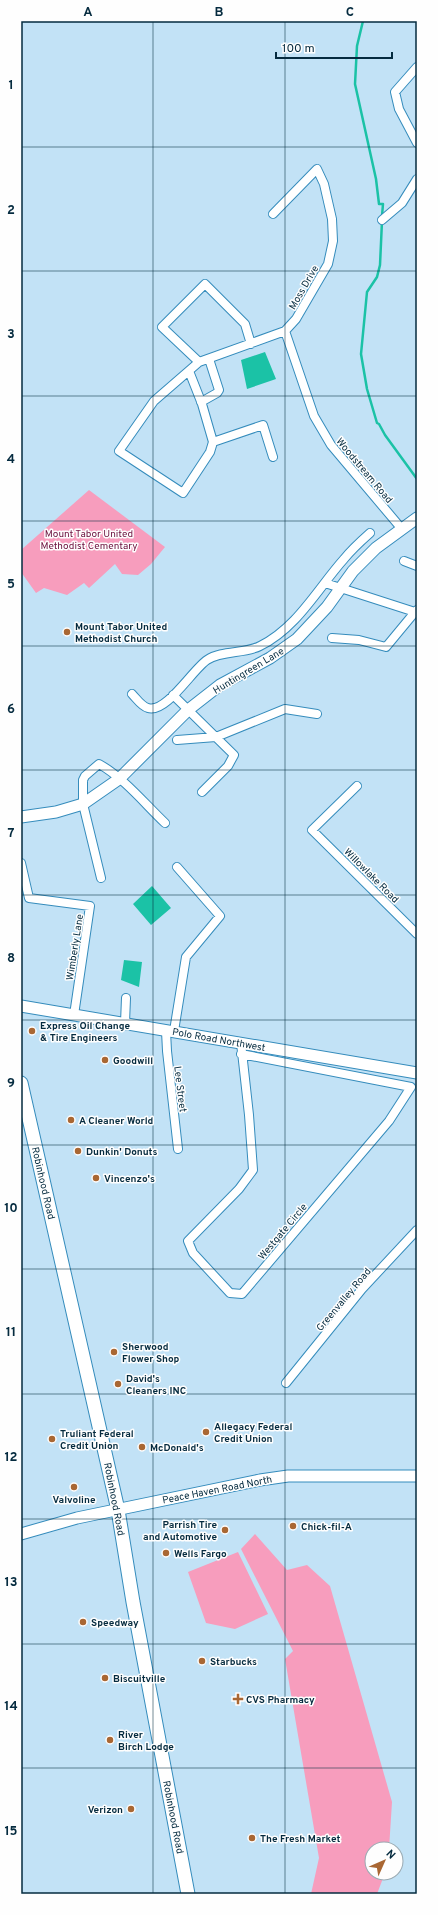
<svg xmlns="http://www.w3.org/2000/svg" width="438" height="1915" viewBox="0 0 438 1915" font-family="Overpass,sans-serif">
<rect width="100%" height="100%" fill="#c2e2f6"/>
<!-- green -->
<path fill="#f79dbd" d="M89,490L165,547L151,564L138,575L122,574L115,564L89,588L84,583L67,595L44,588L36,593L21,572V550Z
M255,1534L287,1570L307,1565L330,1586L392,1802L389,1849H372V1873H385L377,1894H311L319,1858L285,1659L293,1651L241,1549Z
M238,1552L268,1614L235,1629L206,1623L188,1572Z"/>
<!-- water -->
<path fill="#1bc2a6" d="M265,352L276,379L247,389L241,360Z
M152,886L171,908L151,925L133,904Z
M124,960L142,962L139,987L121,980Z"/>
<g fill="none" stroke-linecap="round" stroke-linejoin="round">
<!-- stream -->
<path stroke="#1bc2a6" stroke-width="2.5" d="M363,21L357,46L355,84L376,179L379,204H383L382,216
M382,221L380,265L377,277L367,292L361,354L367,389L377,423L379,424L385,435L417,479"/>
<!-- street casing -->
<g stroke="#358cbc" stroke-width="10">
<path id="street" d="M417,67L395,92L399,109L417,143
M382,220L402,203L417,179
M285,331L314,416L331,445L401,528
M199,362L162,327L205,284L245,324L251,344
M189,371L202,404L213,442
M201,402L217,393L219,390L209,359
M273,457L263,425L213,442L210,452L183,493L119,451L154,401L199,362L285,331L296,319L328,264L333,241L332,219L324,184L317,169L273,214
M404,561L417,566
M325,583L415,612L417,610
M332,638L359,640L386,647L415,612
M132,694C137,699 141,706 148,708C166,714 193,669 207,660C222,650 245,654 260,646C297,628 318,588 344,559C352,549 361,541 370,533
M173,695L234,755L228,766L202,792
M177,740L216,737L285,709L317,714
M357,786L312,830L417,934
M21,863L29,898L90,906L74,1015
M101,878L83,804V780L85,776L99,764C124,778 144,803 165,823
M125,1023L126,998
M166,1031L167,1051L178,1149
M174,1031L186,957L220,916L177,867
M241,1043L249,1115L253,1170L239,1189L188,1241L193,1253L230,1293L242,1294L389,1121L411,1087L241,1054
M286,1383L362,1289L417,1230"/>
</g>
<!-- secondary casing -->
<g stroke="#358cbc" stroke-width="13">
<path id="secondary" d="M21,817L56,812L83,804L119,779L188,710L220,685L270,658L297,639L327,607L353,571L376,548L417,518
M21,1006L417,1073
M21,1534L77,1518L260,1480L288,1476H417"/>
</g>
<!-- primary casing -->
<g stroke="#358cbc" stroke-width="15">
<path id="primary" d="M21,1083L118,1510L133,1602L188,1894"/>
</g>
<!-- street -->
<use href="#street" stroke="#fff" stroke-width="8"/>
<!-- secondary -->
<use href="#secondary" stroke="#fff" stroke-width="11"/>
<!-- primary -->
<use href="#primary" stroke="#fff" stroke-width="13"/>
</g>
<!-- grid -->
<path fill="none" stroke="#052b3f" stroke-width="1" stroke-opacity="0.55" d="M153,21V1894M285,21V1894M21,147H417M21,271H417M21,396H417M21,521H417M21,646H417M21,770H417M21,895H417M21,1020H417M21,1145H417M21,1269H417M21,1394H417M21,1519H417M21,1644H417M21,1768H417"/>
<!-- markers -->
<g fill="#a96733" stroke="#fefefe" stroke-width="1.5">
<circle cx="67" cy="632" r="4"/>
<circle cx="32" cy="1031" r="4"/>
<circle cx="105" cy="1060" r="4"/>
<circle cx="71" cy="1120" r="4"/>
<circle cx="78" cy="1151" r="4"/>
<circle cx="96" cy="1178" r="4"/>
<circle cx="114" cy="1352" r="4"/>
<circle cx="118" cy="1384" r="4"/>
<circle cx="206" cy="1432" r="4"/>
<circle cx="52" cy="1439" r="4"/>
<circle cx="142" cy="1447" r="4"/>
<circle cx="74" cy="1487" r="4"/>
<circle cx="293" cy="1526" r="4"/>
<circle cx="225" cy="1530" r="4"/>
<circle cx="166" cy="1553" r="4"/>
<circle cx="83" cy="1622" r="4"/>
<circle cx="202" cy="1661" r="4"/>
<circle cx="105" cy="1678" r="4"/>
<path d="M236 1693h4v4h4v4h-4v4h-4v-4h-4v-4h4z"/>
<circle cx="110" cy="1740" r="4"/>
<circle cx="131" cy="1809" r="4"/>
<circle cx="252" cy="1838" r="4"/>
</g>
<g text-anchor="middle" stroke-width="3" stroke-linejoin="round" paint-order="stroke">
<!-- street labels -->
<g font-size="10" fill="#052b3f" stroke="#fefefe">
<text transform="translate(303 287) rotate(-60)" y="4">Moss Drive</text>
<text transform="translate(365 470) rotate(50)" y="4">Woodstream Road</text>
<text transform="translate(248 670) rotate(-31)" y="4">Huntingreen Lane</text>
<text transform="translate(372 875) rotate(45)" y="4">Willowlake Road</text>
<text transform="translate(74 947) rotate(-81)" y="4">Wimberly Lane</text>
<text transform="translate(219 1039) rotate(10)" y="4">Polo Road Northwest</text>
<text transform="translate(181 1089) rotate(83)" y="4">Lee Street</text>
<text transform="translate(44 1183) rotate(77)" y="4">Robinhood Road</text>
<text transform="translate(282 1231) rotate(-50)" y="4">Westgate Circle</text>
<text transform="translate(343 1299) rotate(-50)" y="4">Greenvalley Road</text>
<text transform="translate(217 1489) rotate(-11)" y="4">Peace Haven Road North</text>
<text transform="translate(115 1499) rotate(79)" y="4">Robinhood Road</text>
<text transform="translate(174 1817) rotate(79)" y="4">Robinhood Road</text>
</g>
<!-- park labels -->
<g font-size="10" fill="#6b103d" stroke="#fefefe">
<text x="89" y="537">Mount Tabor United<tspan x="89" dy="12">Methodist Cementary</tspan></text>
</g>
<!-- poi labels -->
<g font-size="10" font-weight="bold" fill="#052b3f" stroke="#fefefe" text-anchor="start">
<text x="75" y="630">Mount Tabor United<tspan x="75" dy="12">Methodist Church</tspan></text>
<text x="40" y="1029">Express Oil Change<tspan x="40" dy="12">&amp; Tire Engineers</tspan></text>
<text x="113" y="1064">Goodwill</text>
<text x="79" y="1124">A Cleaner World</text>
<text x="86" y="1155">Dunkin' Donuts</text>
<text x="104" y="1182">Vincenzo's</text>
<text x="122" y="1350">Sherwood<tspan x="122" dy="12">Flower Shop</tspan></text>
<text x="126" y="1382">David's<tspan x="126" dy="12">Cleaners INC</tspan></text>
<text x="214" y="1430">Allegacy Federal<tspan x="214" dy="12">Credit Union</tspan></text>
<text x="60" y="1437">Truliant Federal<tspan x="60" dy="12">Credit Union</tspan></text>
<text x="150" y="1451">McDonald's</text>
<text x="74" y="1503" text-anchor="middle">Valvoline</text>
<text x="217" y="1528" text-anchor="end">Parrish Tire<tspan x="217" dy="12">and Automotive</tspan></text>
<text x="301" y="1530">Chick-fil-A</text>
<text x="174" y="1557">Wells Fargo</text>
<text x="91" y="1626">Speedway</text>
<text x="210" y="1665">Starbucks</text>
<text x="113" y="1682">Biscuitville</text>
<text x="246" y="1703">CVS Pharmacy</text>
<text x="118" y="1738">River<tspan x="118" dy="12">Birch Lodge</tspan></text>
<text x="123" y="1813" text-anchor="end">Verizon</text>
<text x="260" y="1842">The Fresh Market</text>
</g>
</g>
<!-- border -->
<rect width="438" height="1915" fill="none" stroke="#fefefe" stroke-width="44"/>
<!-- north arrow -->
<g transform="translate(384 1861) rotate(45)"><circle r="19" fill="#fefefe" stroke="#9aaab2"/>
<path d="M0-3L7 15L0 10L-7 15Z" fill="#a96733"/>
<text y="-6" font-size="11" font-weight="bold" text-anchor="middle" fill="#052b3f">N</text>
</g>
<!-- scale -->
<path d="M276 52v6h116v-6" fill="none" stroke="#052b3f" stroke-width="2"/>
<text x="282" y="52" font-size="12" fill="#052b3f" stroke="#fefefe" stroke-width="3" paint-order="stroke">100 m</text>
<rect x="22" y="22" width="394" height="1871" fill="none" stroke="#052b3f" stroke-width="1.5"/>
<g font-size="13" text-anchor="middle" font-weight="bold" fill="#052b3f">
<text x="88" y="16">A</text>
<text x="219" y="16">B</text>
<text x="350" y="16">C</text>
<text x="11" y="89">1</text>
<text x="11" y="214">2</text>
<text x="11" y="338">3</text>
<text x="11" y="463">4</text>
<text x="11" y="588">5</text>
<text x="11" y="713">6</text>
<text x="11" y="837">7</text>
<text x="11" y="962">8</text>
<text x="11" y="1087">9</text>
<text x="11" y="1212">10</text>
<text x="11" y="1336">11</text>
<text x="11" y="1461">12</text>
<text x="11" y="1586">13</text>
<text x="11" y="1710">14</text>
<text x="11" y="1835">15</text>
</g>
</svg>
